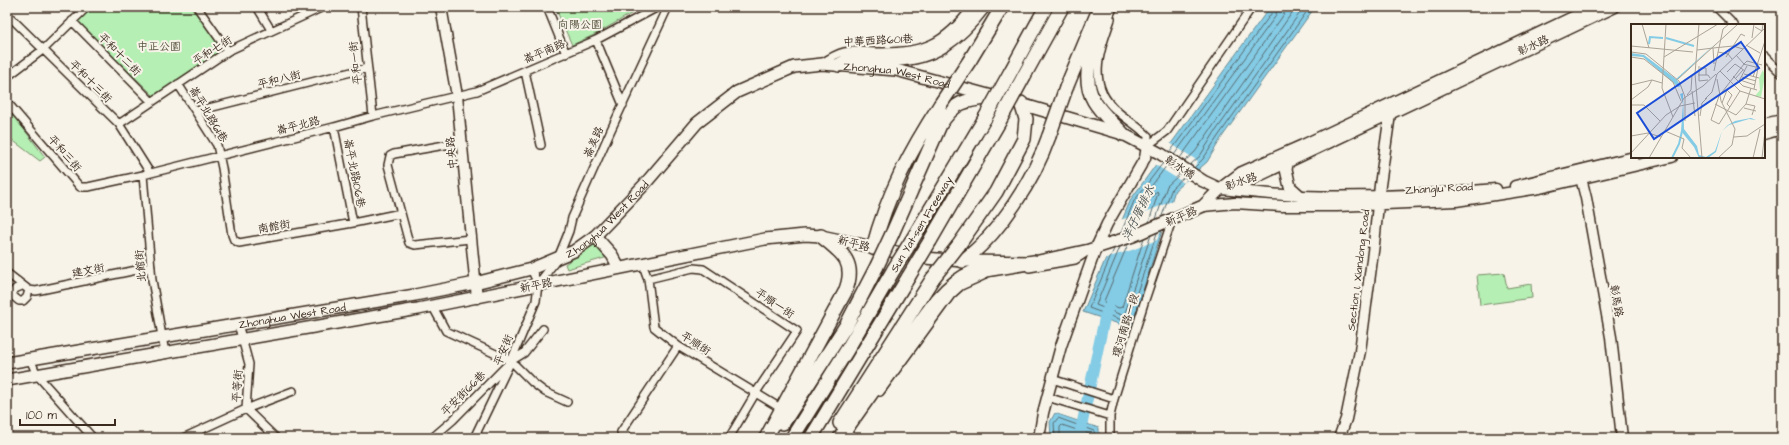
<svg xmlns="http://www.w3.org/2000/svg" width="1789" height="445" viewBox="0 0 1789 445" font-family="'Architects Daughter','LXGW WenKai TC',sans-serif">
<rect width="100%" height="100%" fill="#f7f3e8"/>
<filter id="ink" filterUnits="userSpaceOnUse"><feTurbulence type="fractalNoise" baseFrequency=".025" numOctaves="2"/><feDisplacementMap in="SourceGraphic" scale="8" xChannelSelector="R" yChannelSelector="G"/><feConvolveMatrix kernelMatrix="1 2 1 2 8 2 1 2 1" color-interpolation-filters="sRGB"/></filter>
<g filter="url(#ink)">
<!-- green -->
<path fill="#b5efb3" stroke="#788c68" d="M90,7H194L224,50L154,96L76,20Z
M555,7H643L594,35L572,45Z
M7,107L45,157L40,161L7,136Z
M597,242L608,257L567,269L565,264Z
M1504,273L1507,288L1531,284L1532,298L1480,305L1477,275Z"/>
<!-- water -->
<path fill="#84cbe5" stroke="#678b95" d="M1270,7H1315L1222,137L1207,162L1175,190L1131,328L1083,312L1131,199Z
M1055,413L1099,428V438H1051L1050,422Z"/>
<!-- pier -->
<path fill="#f7f3e8" d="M1170,143L1198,161L1184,183L1154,164Z
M1174,200L1157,240L1132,250L1103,259L1120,220L1151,210Z
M1055,411L1099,426L1101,428L1053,412Z"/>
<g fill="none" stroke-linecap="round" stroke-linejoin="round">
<!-- shore -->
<path stroke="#586a6e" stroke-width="1" d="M1170,152L1271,14L1273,7
M1174,155L1275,17L1278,7
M1180,158L1280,20L1284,14V7
M1185,161L1195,152L1296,7
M1190,165L1200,156L1215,132L1304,7
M1194,168L1203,159L1219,135L1310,7
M1162,216L1172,188L1184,177
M1156,219L1167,186L1180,174
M1135,228L1144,206L1157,191L1158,193L1149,222
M1127,231L1139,203L1167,165
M1121,233L1134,201L1163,163
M1128,244L1104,301L1105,303L1119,308L1122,307L1144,238
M1120,247L1096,305L1124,316L1151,235
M1114,249L1089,308L1127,322L1157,233
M1055,438L1054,423L1058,418L1094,431L1095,438
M1060,438V427L1062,425L1089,434L1090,438"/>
<!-- river -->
<path stroke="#84cbe5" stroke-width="11" d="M1079,438L1105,316L1109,306"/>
<!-- street casing -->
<g stroke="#3b2a1e" stroke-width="10">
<path id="street" d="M197,7L228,51
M257,7L271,30
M361,7L373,116
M547,7L566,54
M1716,7L1734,25
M7,8L8,7
M7,14L119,124L150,173
M1111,19C1100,51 1086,85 1117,111C1127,120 1138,126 1148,136L1147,146
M72,21L152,102
M596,40L623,105
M1764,56L1782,74
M822,63C846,47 850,51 877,52C923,53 944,44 972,7
M525,71L541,145
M7,77L44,49L87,7
M178,84L217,145L222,168L232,235L234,240L239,243L353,223L401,213
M7,102L80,187H88L143,175L334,127L373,116L477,91L596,40L658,7
M197,111L367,68
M119,124L228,51L323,7
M334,127L353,223
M462,142L394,154L390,156L388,165L409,243L415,245L470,239
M1147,146L1167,131L1252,7
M143,175L152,280L165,353
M1029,268L1075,260L1084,254
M645,271L648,279L654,327L678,346L777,406
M7,273L29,290L27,297L23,301H19L13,296C12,289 17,288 22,286
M648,279L693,268L703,269L797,331L755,394L729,438
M538,284L558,258L569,231L572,218L610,132L668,7
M29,290L36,291L151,267
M433,307L446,331L511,361L533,383L545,392L567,402
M238,324L249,364L246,409L276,438
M30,359L37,375L93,438
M1052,379L1114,399
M880,392L951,295L961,286L983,276
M1047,397L1110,416
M183,438L246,409L293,391
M432,438L453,420L511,361L524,353L543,329
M474,438L511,361L536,301L538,284L531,269
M630,438L621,432L678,346
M1110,438V416L1114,399L1144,303L1172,220"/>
</g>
<!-- secondary casing -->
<g stroke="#3b2a1e" stroke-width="13">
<path id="secondary" d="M441,7L457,96L477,298
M1764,124L1782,120
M1764,134L1782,129
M1576,174L1581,178L1586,198L1611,337L1622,438
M1515,186L1634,157
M1222,189C1248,192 1275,195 1301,196C1366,198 1431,195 1496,189
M1203,206L1235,203L1282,206H1337L1456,201L1540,188L1672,157
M1039,438L1043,413L1061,346L1096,248L1107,224L1145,158L1147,146
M1339,438L1346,419L1360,351L1374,244L1380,185L1391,107"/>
</g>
<!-- primary casing -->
<g stroke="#3b2a1e" stroke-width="14">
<g id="primary">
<path d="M1014,102L1123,134L1161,154L1203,181L1220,189"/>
<path d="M1288,160L1286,169L1290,187L1300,196"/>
<path d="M1227,187L1245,182L1614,7"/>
<path d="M595,236L612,255L619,268"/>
<path id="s1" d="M7,363L415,295L475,283L531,269L574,251L595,236L644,185L697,123L737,92L794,67L822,64L896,70L992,96"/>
<path d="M7,380L418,309L765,239L805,235L821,236L924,258L963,261L1034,262L1089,250L1133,236L1203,206L1220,189L1241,173L1302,146L1595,7"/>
</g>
</g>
<!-- highway casing -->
<g stroke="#3b2a1e" stroke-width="16">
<path id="highway" d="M1110,7C1099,35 1077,72 1094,101C1101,113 1113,123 1123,134
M970,60L1002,7
M839,65C843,63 847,60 850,59C862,56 881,58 893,59C934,60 960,37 983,7
M1011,71L1046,7
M1024,76L1062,7
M1066,88L1100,7
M892,234L940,125C955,100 967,100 994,97
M912,240L985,118
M930,241L999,122
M958,246L996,192L1024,139L1026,119L1021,103
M873,248C887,195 910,151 940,105
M963,261C1000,233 1034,179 1049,136
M783,423L847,324L877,266
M840,423L933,278
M766,438L845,292C857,263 843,253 821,236
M792,438L847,350L894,269
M811,438L909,276
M840,438C859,410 879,383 898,355C919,326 939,286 973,272L1034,262"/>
</g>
<!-- street -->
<use href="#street" stroke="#f7f3e8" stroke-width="7"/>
<!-- secondary -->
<use href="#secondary" stroke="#f7f3e8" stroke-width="10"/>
<!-- primary -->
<use href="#primary" stroke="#f7f3e8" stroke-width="11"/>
<!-- highway -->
<use href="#highway" stroke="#f7f3e8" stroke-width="13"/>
<!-- highway-bridge casing -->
<g stroke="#3b2a1e" stroke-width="16" stroke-linecap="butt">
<path id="highway-bridge" d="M940,105L970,60
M985,118L1011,71
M999,122L1024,76
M1049,136L1066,88
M877,266L892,234
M894,269L912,240
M909,276L930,241
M933,278L958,246"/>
</g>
<!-- highway-bridge -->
<use href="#highway-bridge" stroke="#f7f3e8" stroke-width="13"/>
</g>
</g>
<g text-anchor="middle" stroke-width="4" stroke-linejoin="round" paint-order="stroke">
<!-- park labels -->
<g font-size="11" fill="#53513c" stroke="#f7f3e8">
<text x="580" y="28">向陽公園</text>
<text x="159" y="50">中正公園</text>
</g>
<!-- street labels -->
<g font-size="11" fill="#3b2a1e" stroke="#f7f3e8">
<text transform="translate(878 40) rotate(-3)" y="4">中華西路601巷</text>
<text transform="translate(1533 45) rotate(-25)" y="4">彰水路</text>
<text transform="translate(212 50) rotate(-32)" y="4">平和七街</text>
<text transform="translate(544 51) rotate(-23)" y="4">崙平南路</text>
<text transform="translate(120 54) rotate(45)" y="4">平和十二街</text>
<text transform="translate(355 63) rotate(-96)" y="4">平和一街</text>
<text dy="4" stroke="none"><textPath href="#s1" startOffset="974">Zhonghua West Road</textPath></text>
<text transform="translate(279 79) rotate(-14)" y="4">平和八街</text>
<text transform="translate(91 81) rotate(45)" y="4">平和十三街</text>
<text transform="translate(209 114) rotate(59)" y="4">崙平北路61巷</text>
<text transform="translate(298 125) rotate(-14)" y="4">崙平北路</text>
<text transform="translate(593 142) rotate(-66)" y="4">崙美路</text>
<text transform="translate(65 153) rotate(49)" y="4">平和三街</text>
<text transform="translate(451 153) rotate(-95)" y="4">中央路</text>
<text transform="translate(1180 167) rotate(33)" y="4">彰水橋</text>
<text transform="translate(355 173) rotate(79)" y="4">崙平北路106巷</text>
<text transform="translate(1241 181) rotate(-19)" y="4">彰水路</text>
<text transform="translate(1439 188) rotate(-3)" y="4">Zhanglu Road</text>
<text transform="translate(1181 216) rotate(-23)" y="4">新平路</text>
<text dy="4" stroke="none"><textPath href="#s1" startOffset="625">Zhonghua West Road</textPath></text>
<text transform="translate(921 224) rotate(-59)" y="4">Sun Yat-sen Freeway</text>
<text transform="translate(274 226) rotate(-10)" y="4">南館街</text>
<text transform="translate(854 243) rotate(14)" y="4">新平路</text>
<text transform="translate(140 266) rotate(-95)" y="4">北館街</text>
<text transform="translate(88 270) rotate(-11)" y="4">建文街</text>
<text transform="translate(1358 270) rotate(-83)" y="4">Section 1, Xiandong Road</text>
<text transform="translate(536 285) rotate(-12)" y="4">新平路</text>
<text transform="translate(1617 301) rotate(80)" y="4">彰馬路</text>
<text transform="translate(775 303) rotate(34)" y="4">平順一街</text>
<text dy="4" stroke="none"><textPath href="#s1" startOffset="289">Zhonghua West Road</textPath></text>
<text transform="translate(1125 325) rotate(-73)" y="4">環河南路一段</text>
<text transform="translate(696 343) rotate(33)" y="4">平順街</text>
<text transform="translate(503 350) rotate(-67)" y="4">平安街</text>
<text transform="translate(237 386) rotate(-86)" y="4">平等街</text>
<text transform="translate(463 393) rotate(-45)" y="4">平安街66巷</text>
</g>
<!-- water labels -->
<g font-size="12" font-style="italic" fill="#4d5250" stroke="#f7f3e8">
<text transform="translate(1138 213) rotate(-64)" y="4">洋仔厝排水</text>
</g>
</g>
<!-- overview -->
<g transform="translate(1631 24)">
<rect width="134" height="134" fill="#f7f3e8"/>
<path d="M132,46L134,52L130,73L124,72L129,66L128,54Z" fill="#b5efb3"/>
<path d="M85,19L46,56L50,62L47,63L12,33L0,32V29L13,31L45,55ZM52,69L53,105L66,122L68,131L75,133L84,127L91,107L97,101L104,97L120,94L125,96L118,95L98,101L91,107L85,128L77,134H68L63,123L50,107L52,80L49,70Z" fill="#84cbe5"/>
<path fill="none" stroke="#84cbe5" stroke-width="2" d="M35,14L63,22M18,20L19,13L32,14M41,134L48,120L51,107"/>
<path fill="none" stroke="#aca397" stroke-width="1" d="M11,0L18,24M35,0L31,64L42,93M68,0L64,50L71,134M124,3L131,7L132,0M121,14L123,0M115,21L129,29M0,22L62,28M82,24L102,22L112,25M66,26L82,24L83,40M0,28L15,30L48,57L54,73V97M87,28L97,30L101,35M105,31L113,40M0,33L13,35L42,58L50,77M33,33L87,0M95,33L110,10L114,12M112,40L129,44M68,42V57L77,56M69,44H75V51M83,47L92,5L98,0M89,47L109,67L134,75M96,48L104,40L114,47M113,50L128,54M67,51H77L79,54M102,52L112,62L126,66M111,53L125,57M122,53L134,17M47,55L107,0M86,55L90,77L104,105L101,121L87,134M104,55L112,46M109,56L124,61M107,59L116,42M0,61L21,56L31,59M123,65L127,44M96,66L101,71L96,80L99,83M61,67L64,92M109,67L88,100L80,96L88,72L113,40L116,37L131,41M56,71L60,66L61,51M74,75L81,68L86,50L134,4M0,76L17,63L21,56M91,79L96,66M84,80L105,91L115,80L120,64M115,80L124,82L121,91M0,81H13L29,97M113,84L125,87M69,92L71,79L76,74M34,107L53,115L51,124L60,134M0,112L17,109L30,113M103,113L116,112L134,100M0,129L35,91L49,82L64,79M18,134L53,74L72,62L85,50M122,134L129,105M131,134L134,107"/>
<path fill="#1d4ed8" fill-opacity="0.15" stroke="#1d4ed8" stroke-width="2" d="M110,18L128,44L23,115L6,89Z"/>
<rect width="134" height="134" fill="none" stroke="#3b2a1e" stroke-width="2"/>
</g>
<!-- margin -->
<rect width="1789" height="445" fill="none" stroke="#f7f3e8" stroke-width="24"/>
<rect x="12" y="12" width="1765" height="421" fill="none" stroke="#3b2a1e" stroke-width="1.5" filter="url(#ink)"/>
<!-- scale -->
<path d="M20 419v6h95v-6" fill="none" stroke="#3b2a1e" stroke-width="2"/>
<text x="26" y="419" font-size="12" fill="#3b2a1e" stroke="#f7f3e8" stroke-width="3" paint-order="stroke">100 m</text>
</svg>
